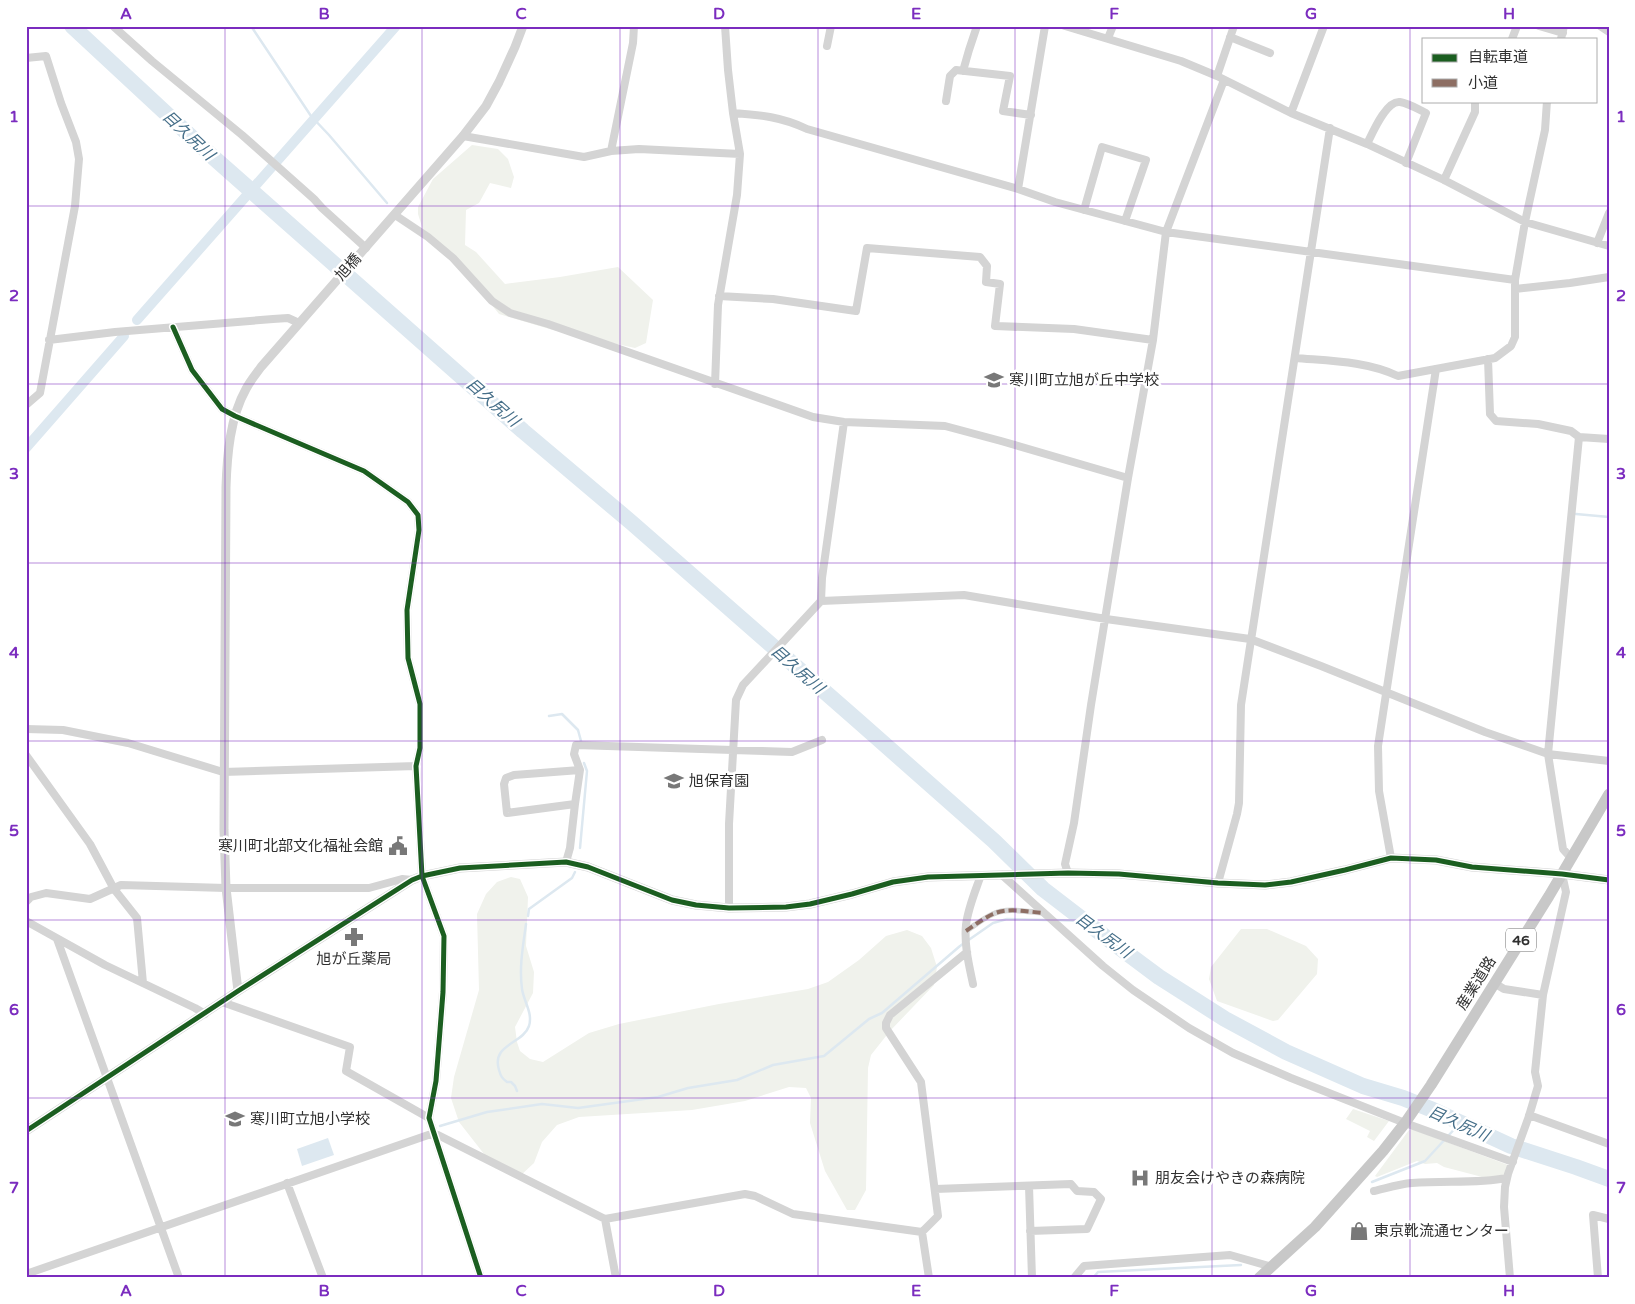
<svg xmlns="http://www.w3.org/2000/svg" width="1635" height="1304" viewBox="0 0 1635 1304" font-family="'Varela Round','Noto Sans JP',sans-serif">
<rect width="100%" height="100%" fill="#fff"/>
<!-- green -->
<path fill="#f0f2ec" d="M472,145L498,149L508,159L514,177L511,188L490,183L479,203L466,210L465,245L476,252L505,284L560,277L618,267L653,300L646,343L635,348L553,330L499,314L464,270L423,230L418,214V207L433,179Z
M511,877L520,879L528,897L526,946L534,972L533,993L515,1027L517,1042L520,1051L530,1059L543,1062L589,1033L619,1024L719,1004L808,989L828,982L859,960L886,936L907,930L922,936L931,948L937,967L934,985L890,1031L871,1055L868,1068L866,1190L855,1210H847L825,1171L810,1123L811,1098L806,1088L789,1087L745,1101L692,1110L579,1117L557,1125L542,1142L534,1163L519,1177L495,1168L459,1122L451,1098L454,1077L479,990L477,914L486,894L497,882Z
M1241,929H1267L1306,946L1318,959L1317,974L1278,1020L1273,1021L1217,1001L1209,979L1211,967Z
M1353,1109L1389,1121L1374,1141L1367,1137L1370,1131L1346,1119Z
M1412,1129L1508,1165L1505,1175L1486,1178L1444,1167L1437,1163L1425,1164L1417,1161L1377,1177L1375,1176L1409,1130Z"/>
<!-- water -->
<path fill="#dde8f0" d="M328,1138L334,1155L302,1166L297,1149Z"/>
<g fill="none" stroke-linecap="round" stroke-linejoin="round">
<!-- stream -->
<path stroke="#dde8f0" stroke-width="2.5" d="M251,26L311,116L329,135L387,203
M1576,514L1609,517
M549,716L562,714L578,730L581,741
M580,848L587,771L584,763
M528,916L529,909L572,878L575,872
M1055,920L1085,921
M517,1091L515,1086L511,1082H507C502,1078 501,1077 499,1070C491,1044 523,1044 529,1026C533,1013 524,1002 522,989C519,967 523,946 526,924
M440,1126L487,1112L542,1104L578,1108L658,1097L688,1088L737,1080L773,1065L824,1056L869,1019L882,1013L960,946L993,923L1007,919L1047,920
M1372,1182L1425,1161L1460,1123
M1093,1278L1098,1272L1241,1265"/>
<!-- canal -->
<path stroke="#dde8f0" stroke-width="10" d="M137,320L396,26
M26,448L124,336"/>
<!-- river -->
<path stroke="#dde8f0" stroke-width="16" d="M72,26L213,157L523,431L632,523L857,720L994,841L1043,889L1112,942L1159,977L1225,1019L1286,1052L1363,1086L1403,1098L1433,1110L1511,1146L1576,1167L1609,1179"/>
<!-- pedestrian -->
<path stroke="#d4d4d4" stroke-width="5.5" d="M966,931C975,925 984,918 993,914C1008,907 1028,912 1044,913"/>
<!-- minor -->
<path stroke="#d4d4d4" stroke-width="8" d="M113,26L152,61L242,135L314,199L322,208L366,248
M725,26L728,70L733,113C761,115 782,117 807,129L1018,189L1055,202L1166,232L1515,280
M1065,26L1181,61L1217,76L1291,113L1367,144L1444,180L1525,222L1609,246
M1539,26L1563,33
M1600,26L1609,32
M1230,37L1270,53
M1108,38L1113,26
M1512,39L1517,26
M1561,39L1564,26
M827,46L831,26
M26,58L46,56L61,103L76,142L79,159L75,206L40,393L26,405
M963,71L969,50L977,26
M1217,76L1234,26
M946,101L950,76L956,70L1010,76L1003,111L1031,115
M1291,113L1324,26
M463,136L584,157L611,151L639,149L740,154
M1367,144C1372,134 1386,100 1400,102C1408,103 1418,109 1426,113L1406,163
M611,151L633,43L634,26
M1444,180L1475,112V101
M1018,189L1045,26
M1084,210L1102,147L1146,160L1125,221
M395,215L428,237L453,258L492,301L510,313L548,324L813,417L844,422L945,426L1001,441L1128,478
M1597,243L1609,213
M1515,289L1570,283L1609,277
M719,296L773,299L856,311L867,248L980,257L987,266L986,282L1000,284L995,326L1074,329L1153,340
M173,327L192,370L222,409L235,416L364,471L408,502L418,515L419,530L407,610L408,658L420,704V748L416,766L422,876L444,936L443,992L436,1081L429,1118L481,1278
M49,340L115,332L273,319L288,318L299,323
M1295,358C1330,361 1366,361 1398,376L1495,358L1511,346L1515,337V280L1525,222L1545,130L1547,101
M1488,359L1490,414L1496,421L1538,424L1571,431L1579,437L1609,439
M715,384L718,305L737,195L740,154L733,113
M821,601L964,595L1106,619L1250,639L1321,666L1485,732L1548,754L1609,761
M26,729L63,730L128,743L223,772L416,766
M26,755L90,844L114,889L137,918L143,983
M575,804L507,813L504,784L506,778L514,775L580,770
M1391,858L1379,791L1378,746L1436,369
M1571,858L1563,849L1548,754L1579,437
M566,862L570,848L575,804L580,770L574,754L576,745L792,752L822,740
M1068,873L1065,864L1074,823L1091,705L1128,478L1153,340L1166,232L1224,80
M1002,875L1103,966L1133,990L1189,1028L1233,1053L1291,1078L1405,1123L1513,1162
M1218,883L1237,814L1239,803L1241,705L1330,128
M26,902L31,897L46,893L90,899L121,885L226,888H369L402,879L412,880
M729,908V824L736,700L743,685L821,601L822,578L844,422
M26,921L105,965L195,1008L205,1014
M57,939L179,1278
M1494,983L1504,989L1543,995
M973,984C969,965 964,945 966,925C968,908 975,892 981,875
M222,1002L350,1047L346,1071L429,1118
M1529,1115L1609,1144
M287,1183L323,1278
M1029,1186L1032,1278
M935,1189L1071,1184L1077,1191L1094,1192L1101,1199L1087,1229L1030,1231
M1374,1191C1387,1188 1399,1184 1412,1183C1444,1180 1476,1184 1507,1178
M605,1219L616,1278
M26,1274L434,1133L605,1219L745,1194L755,1196L793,1214L922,1232
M929,1278L922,1232L938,1216L921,1082L886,1028V1023L890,1015L967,952
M1074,1278L1084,1266L1230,1255L1272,1267
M1510,1278L1504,1207L1505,1187L1508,1174L1529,1116L1538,1086L1535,1072L1543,995L1566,892L1562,874
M1598,1278L1593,1215L1609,1219"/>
<!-- tertiary -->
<path stroke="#d4d4d4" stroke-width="9" d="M238,991L226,888L224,830L226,487C227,456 230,417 246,389C250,381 256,374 261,367L463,136L486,106L499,82L515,47L523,26
M26,1131L238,991L412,880L422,876L460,868L566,862L588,867L672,900L696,905L729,908L786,907L810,904L852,894L893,882L928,877L1068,873L1119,874L1218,883L1265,885L1291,882L1345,870L1391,858L1436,860L1472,867L1562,874L1609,880"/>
<!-- primary -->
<path stroke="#c8c8c8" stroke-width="11" d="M1259,1278L1315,1227L1383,1151L1405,1123L1431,1085L1549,896L1609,794"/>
<!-- quiet -->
<path stroke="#8d6e63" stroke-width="4" stroke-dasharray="8 4" stroke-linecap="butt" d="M966,931C975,925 984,918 993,914C1008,907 1028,912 1044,913"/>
<!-- cycleway casing -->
<g stroke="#fff" stroke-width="8">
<path id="cycleway" d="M173,327L192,370L222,409L235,416L364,471L408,502L418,515L419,530L407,610L408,658L420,704V748L416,766L422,876L444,936L443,992L436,1081L429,1118L481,1278
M26,1131L238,991L412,880L422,876L460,868L566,862L588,867L672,900L696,905L729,908L786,907L810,904L852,894L893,882L928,877L1068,873L1119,874L1218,883L1265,885L1291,882L1345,870L1391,858L1436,860L1472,867L1562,874L1609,880"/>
</g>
<!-- cycleway -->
<use href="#cycleway" stroke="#1b5e20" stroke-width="5"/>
</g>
<!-- grid -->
<path fill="none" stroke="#7b2cbf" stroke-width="1" stroke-opacity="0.55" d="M225,26V1278M422,26V1278M620,26V1278M818,26V1278M1015,26V1278M1212,26V1278M1410,26V1278M26,206H1609M26,384H1609M26,563H1609M26,741H1609M26,920H1609M26,1098H1609"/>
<!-- icons -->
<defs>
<g id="school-bare" transform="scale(1.5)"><path d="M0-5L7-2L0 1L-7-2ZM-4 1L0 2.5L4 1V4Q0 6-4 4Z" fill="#787878" stroke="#fff" stroke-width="2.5" paint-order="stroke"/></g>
<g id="civic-bare" transform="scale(1.5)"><path d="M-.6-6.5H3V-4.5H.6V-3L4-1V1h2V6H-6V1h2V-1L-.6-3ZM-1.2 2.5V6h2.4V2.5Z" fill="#787878" stroke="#fff" stroke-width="2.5" paint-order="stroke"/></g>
<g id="pharmacy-bare" transform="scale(1.5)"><path d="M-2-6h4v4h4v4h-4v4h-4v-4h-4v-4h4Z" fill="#787878" stroke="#fff" stroke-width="2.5" paint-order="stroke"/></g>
<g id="hospital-bare" transform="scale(1.5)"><path d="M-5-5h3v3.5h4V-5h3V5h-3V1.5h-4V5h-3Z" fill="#787878" stroke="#fff" stroke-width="2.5" paint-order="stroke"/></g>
<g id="shop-bare" transform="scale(1.5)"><path d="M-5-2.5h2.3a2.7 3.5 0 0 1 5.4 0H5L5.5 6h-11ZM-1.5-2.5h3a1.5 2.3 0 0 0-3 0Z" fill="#787878" stroke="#fff" stroke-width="2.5" paint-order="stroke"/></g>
</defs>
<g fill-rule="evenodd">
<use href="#school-bare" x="994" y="380"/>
<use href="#school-bare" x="674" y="781"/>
<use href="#civic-bare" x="398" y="846"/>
<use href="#pharmacy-bare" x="354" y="937"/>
<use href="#school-bare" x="235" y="1119"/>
<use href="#hospital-bare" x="1140" y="1178"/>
<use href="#shop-bare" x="1359" y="1231"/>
</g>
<g text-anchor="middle" stroke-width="5" stroke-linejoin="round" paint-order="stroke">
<!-- shield labels -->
<rect fill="#fff" stroke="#6e6e6e" stroke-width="1" x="1506" y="928.5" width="30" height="23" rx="4"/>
<g font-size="14" font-weight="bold" fill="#303030">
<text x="1521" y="945">46</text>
</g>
<!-- street labels -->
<g font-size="15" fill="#303030" stroke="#fff">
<text transform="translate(348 267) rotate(-48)" y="5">旭橋</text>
<text transform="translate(1476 983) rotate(-58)" y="5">産業道路</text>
</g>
<!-- poi labels -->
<g font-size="15" fill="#303030" stroke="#fff" text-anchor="start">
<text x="1009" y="385">寒川町立旭が丘中学校</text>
<text x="689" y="786">旭保育園</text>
<text x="383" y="851" text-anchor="end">寒川町北部文化福祉会館</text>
<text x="354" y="964" text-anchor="middle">旭が丘薬局</text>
<text x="250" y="1124">寒川町立旭小学校</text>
<text x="1155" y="1183">朋友会けやきの森病院</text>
<text x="1374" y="1236">東京靴流通センター</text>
</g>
<!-- water labels -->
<g font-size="16" font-style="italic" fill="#466f89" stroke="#fff">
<text transform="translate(189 135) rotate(43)" y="6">目久尻川</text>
<text transform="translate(493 402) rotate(41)" y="6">目久尻川</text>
<text transform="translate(798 669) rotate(41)" y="6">目久尻川</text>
<text transform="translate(1104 935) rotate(36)" y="6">目久尻川</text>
<text transform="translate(1459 1123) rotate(24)" y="6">目久尻川</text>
</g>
</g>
<!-- border -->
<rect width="1635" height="1304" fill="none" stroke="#ffffff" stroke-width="55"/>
<!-- legend -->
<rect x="1422" y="38" width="175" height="65" fill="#ffffff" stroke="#acacac"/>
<rect x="1432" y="54" width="25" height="8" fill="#1b5e20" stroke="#acacac"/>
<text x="1468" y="62" font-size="15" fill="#303030">自転車道</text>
<rect x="1432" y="79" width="25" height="8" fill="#8d6e63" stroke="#acacac"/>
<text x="1468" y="88" font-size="15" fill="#303030">小道</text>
<rect x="28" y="28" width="1580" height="1248" fill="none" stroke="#7b2cbf" stroke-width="2"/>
<g font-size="16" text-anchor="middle" font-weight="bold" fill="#7b2cbf">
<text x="126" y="19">A</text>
<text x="324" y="19">B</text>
<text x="521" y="19">C</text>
<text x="719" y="19">D</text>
<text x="916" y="19">E</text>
<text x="1114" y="19">F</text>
<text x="1311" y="19">G</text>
<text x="1509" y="19">H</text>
<text x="14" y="122">1</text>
<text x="1621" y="122">1</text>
<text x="14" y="301">2</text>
<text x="1621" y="301">2</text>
<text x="14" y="479">3</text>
<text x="1621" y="479">3</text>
<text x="14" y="658">4</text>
<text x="1621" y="658">4</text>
<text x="14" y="836">5</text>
<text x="1621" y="836">5</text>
<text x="14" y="1015">6</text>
<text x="1621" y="1015">6</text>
<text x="14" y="1193">7</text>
<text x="1621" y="1193">7</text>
<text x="126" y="1296">A</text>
<text x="324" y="1296">B</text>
<text x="521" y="1296">C</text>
<text x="719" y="1296">D</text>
<text x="916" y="1296">E</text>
<text x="1114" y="1296">F</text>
<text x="1311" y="1296">G</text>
<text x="1509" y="1296">H</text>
</g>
</svg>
